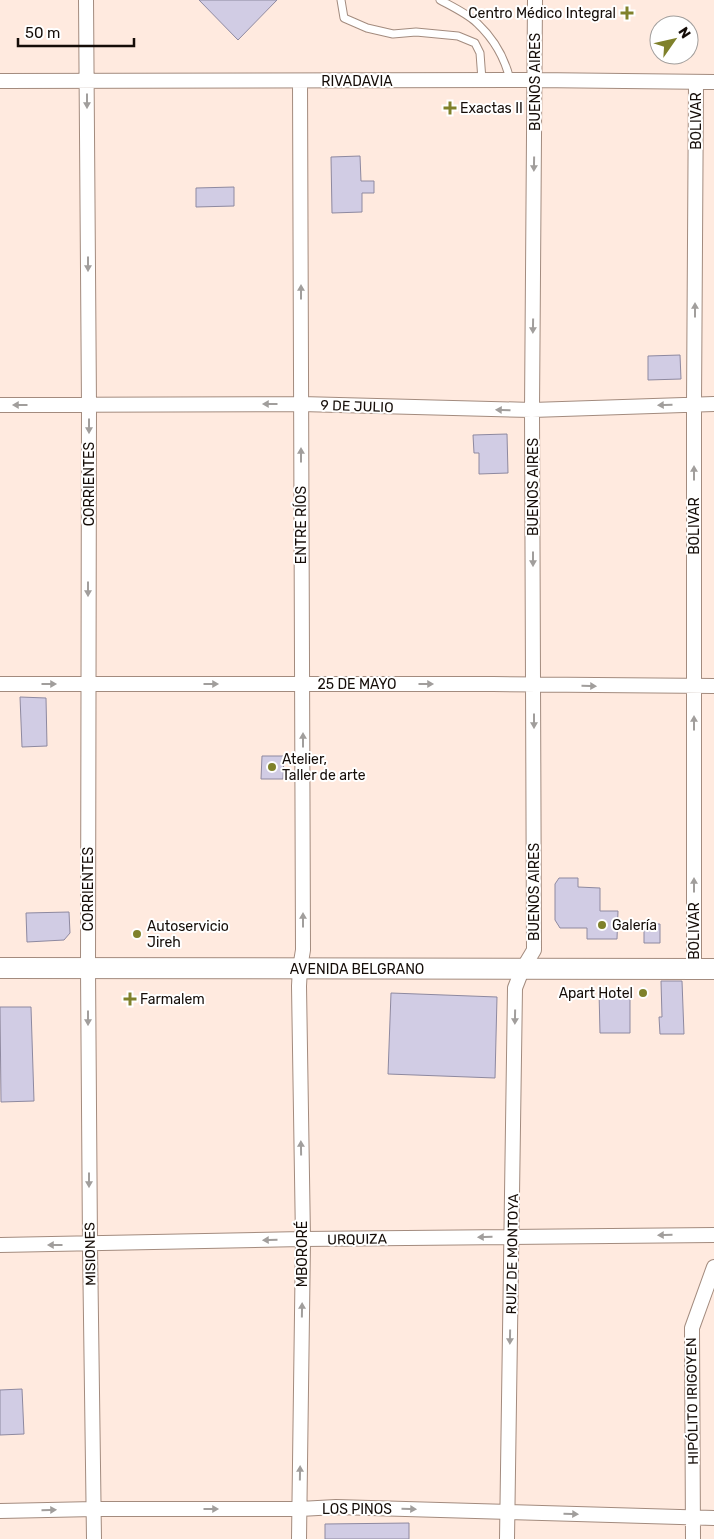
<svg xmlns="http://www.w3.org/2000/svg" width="714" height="1539" viewBox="0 0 714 1539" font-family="Rubik,sans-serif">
<rect width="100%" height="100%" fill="#ffeadf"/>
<!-- building -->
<path fill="#d1cce4" stroke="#8e89a0" d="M199,0H277L238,40Z
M360,156L361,181H374V193H362V212L332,213L331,157Z
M234,187V206L196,207V188Z
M680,355L681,379L648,380V356Z
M507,434L508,473L479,474V453H474L473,435Z
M20,697L46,698L47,746L22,747Z
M262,756H284L283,779H261Z
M559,878H578V887L600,888V911H618L617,939H587V928H560L555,920V884Z
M69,912L70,933L64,940L27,942L26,913Z
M644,924H660V943H644Z
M661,981H682L684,1034H660L659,1017H662Z
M599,991H630V1033H600Z
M391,993L497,997L495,1078L388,1074Z
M0,1007H31L34,1101L1,1102Z
M22,1389L24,1434L0,1435V1390Z
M409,1523V1539H325V1524Z"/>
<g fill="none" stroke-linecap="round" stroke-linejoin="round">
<!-- service casing -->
<g stroke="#a38b7e" stroke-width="9">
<path id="service" d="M341,0L344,18L367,28L393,34L416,32L458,36L475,43L480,53L482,80
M440,0C451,6 468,14 477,23C494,39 505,58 510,80"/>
</g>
<!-- minor casing -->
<g stroke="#a38b7e" stroke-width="16">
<path id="minor" d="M86,0L89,405L88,969L90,1245L94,1539
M0,81L535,80L714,82
M0,405L301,404L532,410L714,404
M0,684H493L714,686
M694,969V404L696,82
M0,1245L303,1239L714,1235
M0,1511L95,1509H300L336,1507L714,1518
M299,1539L303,1239L299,986L300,968L303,950L300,82
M507,1539L515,988L522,970L534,950L532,410L535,0
M693,1539L692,1328L714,1267"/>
</g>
<!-- secondary casing -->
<g stroke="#a38b7e" stroke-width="22">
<path id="secondary" d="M0,968L714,969"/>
</g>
<!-- service -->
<use href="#service" stroke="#fff" stroke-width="7"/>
<!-- minor -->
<use href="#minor" stroke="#fff" stroke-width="14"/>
<!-- secondary -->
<use href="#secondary" stroke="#fff" stroke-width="20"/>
</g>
<!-- one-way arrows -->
<defs><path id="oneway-solid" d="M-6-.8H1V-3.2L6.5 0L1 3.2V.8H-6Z" transform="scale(1.25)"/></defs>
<g fill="#a19e9c">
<use href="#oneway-solid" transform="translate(87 101) rotate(90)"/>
<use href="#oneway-solid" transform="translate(534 164) rotate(91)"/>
<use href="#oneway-solid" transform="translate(88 264) rotate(90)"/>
<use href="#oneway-solid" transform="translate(301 292) rotate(-90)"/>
<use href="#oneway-solid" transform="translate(695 310) rotate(-90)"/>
<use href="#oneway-solid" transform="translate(533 326) rotate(91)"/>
<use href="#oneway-solid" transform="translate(270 404) rotate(180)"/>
<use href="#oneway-solid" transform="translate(20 405) rotate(-180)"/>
<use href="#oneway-solid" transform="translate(665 405) rotate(178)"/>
<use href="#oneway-solid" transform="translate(503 410) rotate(-178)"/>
<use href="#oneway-solid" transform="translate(89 426) rotate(90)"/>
<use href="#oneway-solid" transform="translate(301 455) rotate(-90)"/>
<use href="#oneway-solid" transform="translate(694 473) rotate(-90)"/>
<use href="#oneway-solid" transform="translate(533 559) rotate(90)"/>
<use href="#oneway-solid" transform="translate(88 589) rotate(90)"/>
<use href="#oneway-solid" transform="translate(49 684)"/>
<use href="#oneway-solid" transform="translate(211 684)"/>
<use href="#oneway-solid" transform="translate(426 684)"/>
<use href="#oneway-solid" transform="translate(589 686) rotate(1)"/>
<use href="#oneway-solid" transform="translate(534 721) rotate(90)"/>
<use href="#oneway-solid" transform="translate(694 723) rotate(-90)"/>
<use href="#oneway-solid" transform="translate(303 740) rotate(-90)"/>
<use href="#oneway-solid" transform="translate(694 885) rotate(-90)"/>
<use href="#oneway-solid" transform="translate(303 920) rotate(-90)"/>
<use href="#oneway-solid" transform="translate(515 1017) rotate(91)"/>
<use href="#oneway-solid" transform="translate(88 1018) rotate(90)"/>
<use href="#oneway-solid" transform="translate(301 1148) rotate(-91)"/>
<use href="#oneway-solid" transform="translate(89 1180) rotate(90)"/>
<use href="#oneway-solid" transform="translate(665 1235) rotate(179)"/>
<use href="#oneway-solid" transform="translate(485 1237) rotate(179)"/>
<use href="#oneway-solid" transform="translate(270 1240) rotate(179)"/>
<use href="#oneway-solid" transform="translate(55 1245) rotate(180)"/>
<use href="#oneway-solid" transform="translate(302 1310) rotate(-89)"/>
<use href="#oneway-solid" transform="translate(510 1337) rotate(91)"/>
<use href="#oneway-solid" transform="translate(300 1473) rotate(-89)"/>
<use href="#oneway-solid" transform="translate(211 1509)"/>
<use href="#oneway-solid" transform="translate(409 1509) rotate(2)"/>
<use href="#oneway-solid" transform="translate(49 1510) rotate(-1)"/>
<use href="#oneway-solid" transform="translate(571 1514) rotate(2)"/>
</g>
<!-- markers -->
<g fill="#7f812b" stroke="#fff" stroke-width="2">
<path d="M624.5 5.5h5v5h5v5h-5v5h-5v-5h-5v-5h5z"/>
<path d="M447.5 100.5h5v5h5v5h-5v5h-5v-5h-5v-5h5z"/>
<circle cx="272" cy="767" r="5"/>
<circle cx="602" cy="925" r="5"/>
<circle cx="137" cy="934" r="5"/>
<circle cx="643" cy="993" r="5"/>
<path d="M127.5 991.5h5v5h5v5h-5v5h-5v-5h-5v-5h5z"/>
</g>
<g text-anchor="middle" stroke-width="4" stroke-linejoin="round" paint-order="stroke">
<!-- poi labels -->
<g font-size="14" fill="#150d08" stroke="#fff" text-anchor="start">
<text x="616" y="18" text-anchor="end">Centro Médico Integral</text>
<text x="460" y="113">Exactas II</text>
<text x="282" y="764">Atelier,<tspan x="282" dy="16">Taller de arte</tspan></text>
<text x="612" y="930">Galería</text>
<text x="147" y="931">Autoservicio<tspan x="147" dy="16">Jireh</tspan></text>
<text x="633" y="998" text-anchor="end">Apart Hotel</text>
<text x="140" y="1004">Farmalem</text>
</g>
<!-- street labels -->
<g font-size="14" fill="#150d08" stroke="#fff">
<text x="357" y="86">RIVADAVIA</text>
<text transform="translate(535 82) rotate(-90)" y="5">BUENOS AIRES</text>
<text transform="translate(696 121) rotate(-90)" y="5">BOLIVAR</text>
<text transform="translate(357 406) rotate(2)" y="5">9 DE JULIO</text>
<text transform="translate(89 484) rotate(-90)" y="5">CORRIENTES</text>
<text transform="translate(533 487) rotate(-90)" y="5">BUENOS AIRES</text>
<text transform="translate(301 525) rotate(-90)" y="5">ENTRE RÍOS</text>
<text transform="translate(694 526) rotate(-90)" y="5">BOLIVAR</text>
<text x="357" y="689">25 DE MAYO</text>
<text transform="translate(88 889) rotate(-90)" y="5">CORRIENTES</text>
<text transform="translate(534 892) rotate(-90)" y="5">BUENOS AIRES</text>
<text transform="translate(694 931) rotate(-90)" y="5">BOLIVAR</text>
<text x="357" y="974">AVENIDA BELGRANO</text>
<text transform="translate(357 1239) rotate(-1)" y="5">URQUIZA</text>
<text transform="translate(90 1254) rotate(-91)" y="5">MISIONES</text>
<text transform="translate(302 1254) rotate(-90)" y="5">MBORORÉ</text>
<text transform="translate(512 1254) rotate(-89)" y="5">RUIZ DE MONTOYA</text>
<text transform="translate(692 1401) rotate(-91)" y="5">HIPÓLITO IRIGOYEN</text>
<text x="357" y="1514">LOS PINOS</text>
</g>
</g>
<!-- north arrow -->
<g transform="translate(674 40) rotate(56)"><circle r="24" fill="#ffffff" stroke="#a19e9c"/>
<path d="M0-4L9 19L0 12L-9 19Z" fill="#7f812b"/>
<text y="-8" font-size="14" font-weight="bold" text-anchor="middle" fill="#150d08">N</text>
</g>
<!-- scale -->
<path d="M18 38v8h116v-8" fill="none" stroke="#150d08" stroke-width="2.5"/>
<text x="25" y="38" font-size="15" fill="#150d08" stroke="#ffffff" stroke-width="4" paint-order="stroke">50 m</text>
</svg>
